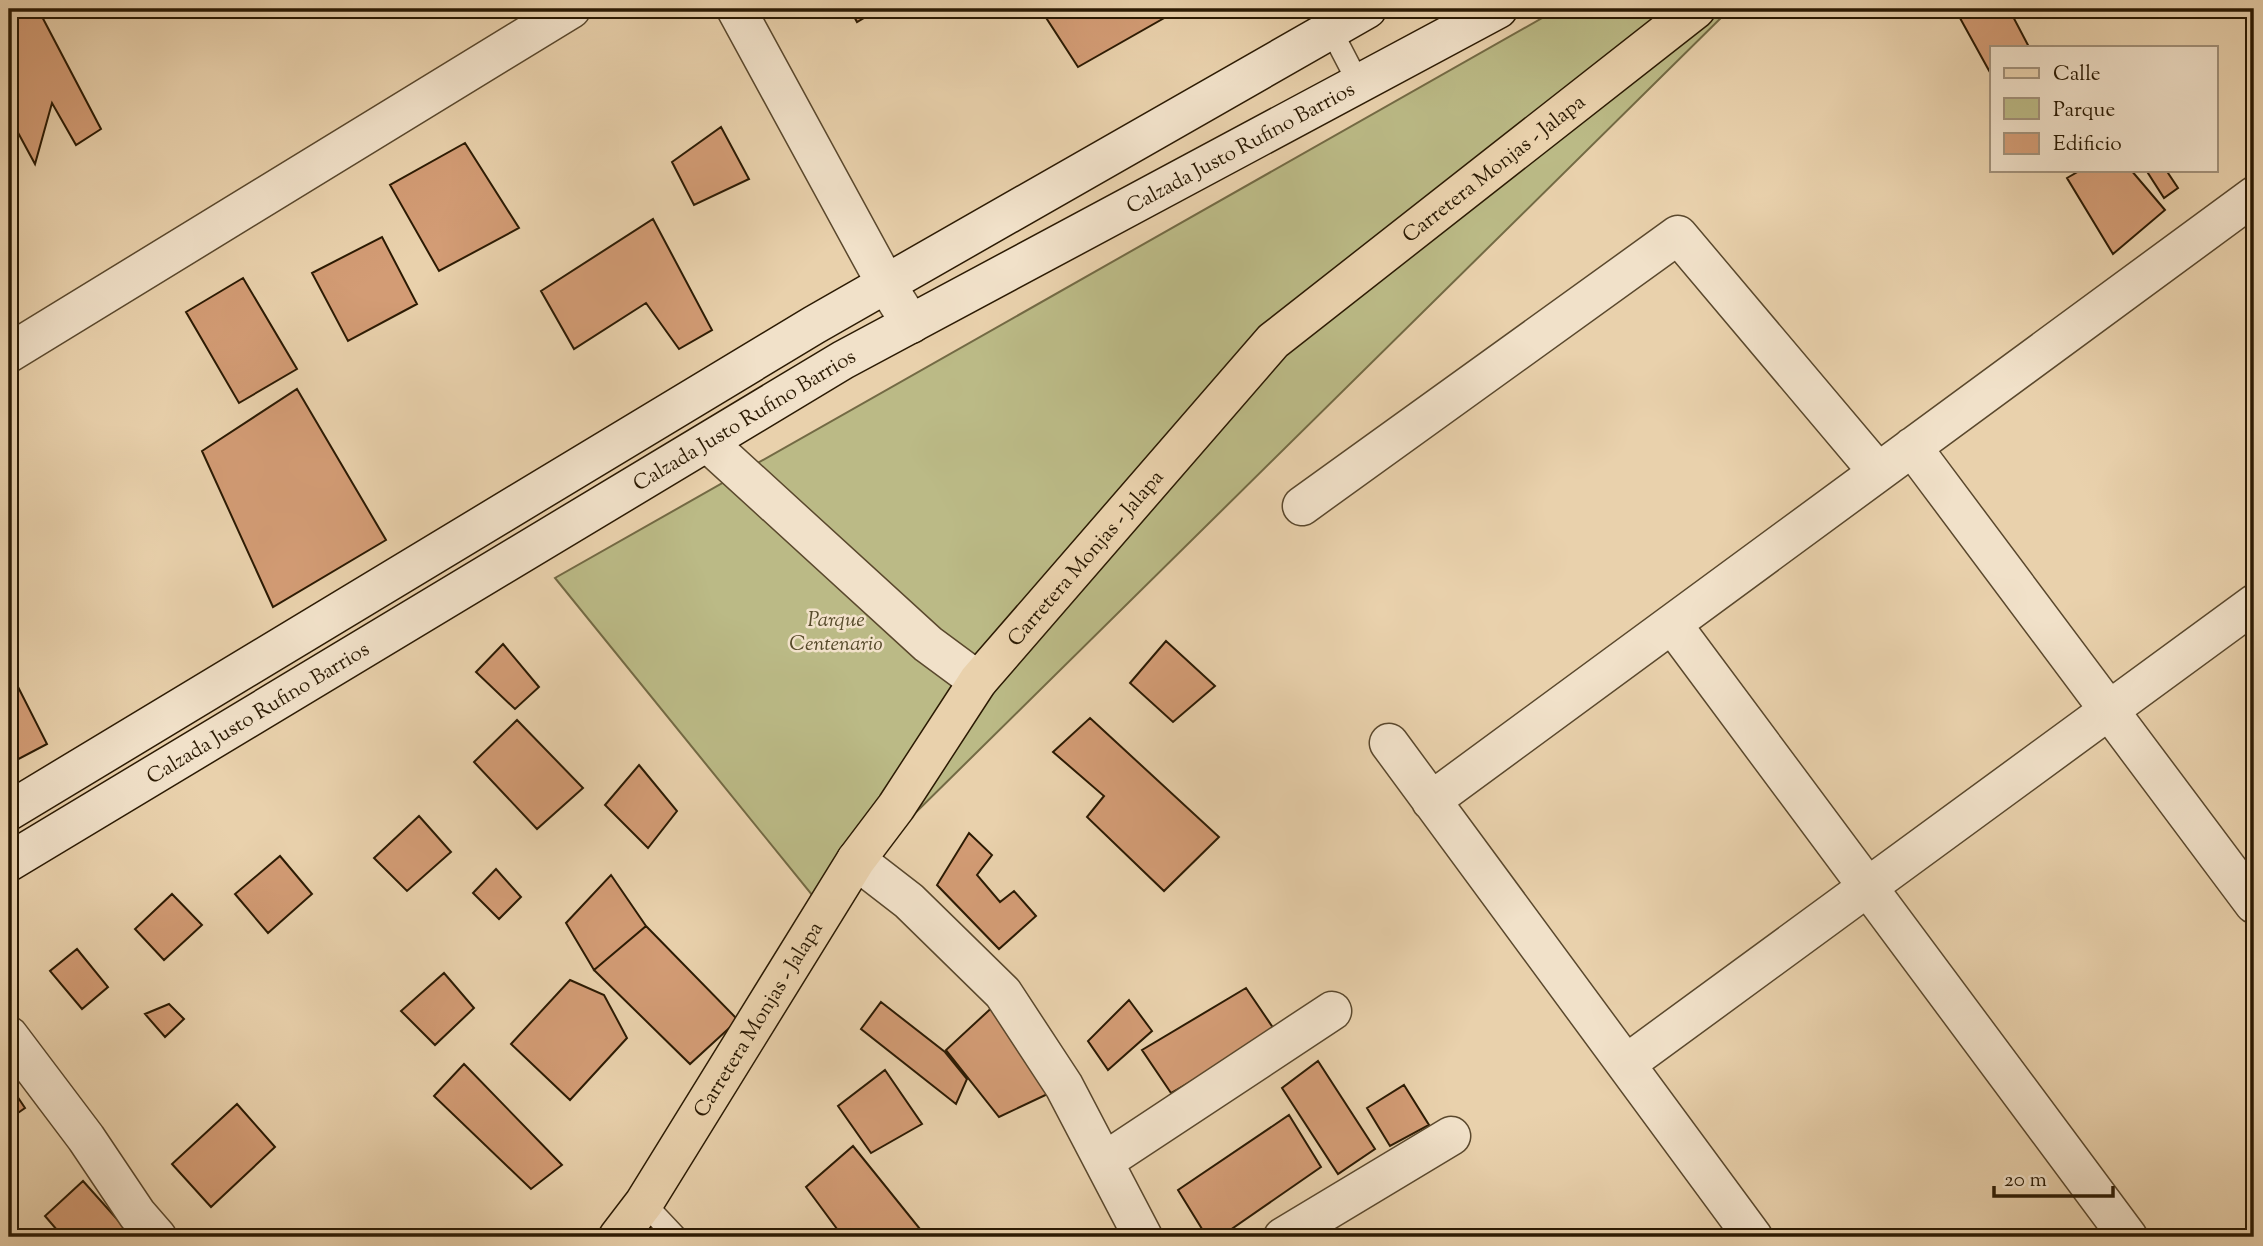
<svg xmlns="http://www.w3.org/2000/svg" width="2263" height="1246" viewBox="0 0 2263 1246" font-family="'Sorts Mill Goudy',serif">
<rect width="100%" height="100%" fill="#e9d1ac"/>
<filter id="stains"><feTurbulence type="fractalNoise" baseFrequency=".00286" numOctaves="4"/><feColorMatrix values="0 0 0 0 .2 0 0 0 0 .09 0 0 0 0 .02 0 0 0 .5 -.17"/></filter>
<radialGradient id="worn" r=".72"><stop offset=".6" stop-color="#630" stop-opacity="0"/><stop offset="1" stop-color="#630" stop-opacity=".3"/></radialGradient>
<!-- green -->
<path fill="#bbba86" stroke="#736a44" stroke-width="2" d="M1558,9H1730L821,906L555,578Z"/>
<!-- building -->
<path fill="#d39c75" stroke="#2b1a03" stroke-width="2" d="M9,9H20L23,15L39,11L101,129L76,145L52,103L35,164L9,116Z
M850,9H879L857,22Z
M1050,9H1180L1078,67L1043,13Z
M1955,9H2009L2029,47H1992V76Z
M721,127L749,179L694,205L672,162Z
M465,143L519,228L439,271L390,185Z
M2081,170H2131L2165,210L2113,254L2067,178Z
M2146,170H2166L2178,188L2164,198Z
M653,219L712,330L679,349L646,303L574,349L541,291Z
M382,237L417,304L348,341L312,273Z
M243,278L297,369L239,403L186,312Z
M297,389L386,540L273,607L202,451Z
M1166,641L1215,686L1173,722L1130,683Z
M503,644L539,687L515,709L476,672Z
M14,679L47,744L11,763L9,681Z
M1090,718L1219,837L1164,891L1087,817L1104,796L1053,752Z
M517,720L583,788L537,829L474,762Z
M639,765L677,811L648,848L605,805Z
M419,816L451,852L407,891L374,858Z
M969,833L992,855L977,875L1000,902L1014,891L1036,916L999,949L937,885Z
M280,856L312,894L268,933L235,894Z
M496,869L521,897L499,919L473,893Z
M611,875L646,926L594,970L566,923Z
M172,894L202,925L164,960L135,929Z
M646,926L738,1020L690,1064L594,970Z
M77,949L108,987L82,1009L50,971Z
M444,973L474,1008L435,1045L401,1011Z
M570,980L604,995L627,1038L570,1100L511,1044Z
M1246,988L1276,1032L1171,1093L1142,1050Z
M1129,1000L1152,1031L1108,1070L1088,1041Z
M999,1001L1054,1091L999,1117L946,1050Z
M881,1002L945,1052L967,1079L956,1104L861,1029Z
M169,1004L184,1019L165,1037L145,1014Z
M1318,1061L1375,1149L1338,1174L1282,1088Z
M464,1064L562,1165L531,1189L434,1096Z
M885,1070L922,1124L871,1153L838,1106Z
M9,1084L25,1108L9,1119Z
M1404,1085L1429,1125L1390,1146L1367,1108Z
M237,1104L275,1147L211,1207L172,1164Z
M1289,1115L1321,1167L1220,1237H1207L1178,1190Z
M853,1146L920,1229L907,1237H843L806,1187Z
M83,1181L133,1237H63L45,1216Z"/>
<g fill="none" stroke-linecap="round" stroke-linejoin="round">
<!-- lane casing -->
<g stroke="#5a482d" stroke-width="24">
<path id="lane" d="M1320,9L1359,84
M644,1203L676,1237"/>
</g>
<!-- street casing -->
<g stroke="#5a482d" stroke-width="41">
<path id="street" d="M736,9L886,284L911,324
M9,353L571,9
M708,443L928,644L978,681
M1912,447L2254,904
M1302,506L1678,235L1878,472
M1672,624L2128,1237
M1389,743L1753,1237
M1431,801L2254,196
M856,860L909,901L1003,993L1064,1086L1143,1237
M9,1036L86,1138L137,1214L157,1237
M1626,1064L2254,604
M1105,1161L1332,1011
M1283,1237L1451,1136"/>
</g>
<!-- secondary casing -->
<g stroke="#2b1a03" stroke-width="41">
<g id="secondary">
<path d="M9,811L814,325L1367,9"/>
<path id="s1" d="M9,862L843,360L1498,9"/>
</g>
</g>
<!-- primary casing -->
<g stroke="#2b1a03" stroke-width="41">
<g id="primary">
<path id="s2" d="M618,1237L644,1203L856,860L896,807L978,681L1273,341L1696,9"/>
</g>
</g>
<!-- lane -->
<use href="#lane" stroke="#f1e1c9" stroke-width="21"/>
<!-- street -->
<use href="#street" stroke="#f1e1c9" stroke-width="38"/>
<!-- secondary -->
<use href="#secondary" stroke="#f1e1c9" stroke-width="38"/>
<!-- primary -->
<use href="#primary" stroke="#e9d1ac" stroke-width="38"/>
</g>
<g text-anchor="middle" stroke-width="5" stroke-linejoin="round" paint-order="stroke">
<!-- street labels -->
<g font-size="21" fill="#2b1a03" stroke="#f1e1c9">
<text dy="7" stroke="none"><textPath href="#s1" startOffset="1424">Calzada Justo Rufino Barrios</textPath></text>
<text dy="7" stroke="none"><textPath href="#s2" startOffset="1393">Carretera Monjas - Jalapa</textPath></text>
<text dy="7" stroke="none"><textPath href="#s1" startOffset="858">Calzada Justo Rufino Barrios</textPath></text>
<text dy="7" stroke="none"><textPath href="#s2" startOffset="826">Carretera Monjas - Jalapa</textPath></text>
<text dy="7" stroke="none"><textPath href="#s1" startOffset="290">Calzada Justo Rufino Barrios</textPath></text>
<text dy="7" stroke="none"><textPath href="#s2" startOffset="259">Carretera Monjas - Jalapa</textPath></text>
</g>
<!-- park labels -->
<g font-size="21" font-style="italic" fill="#564a2a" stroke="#f1e1c9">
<text x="836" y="626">Parque<tspan x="836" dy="24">Centenario</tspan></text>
</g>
</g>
<!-- margin -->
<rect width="2263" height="1246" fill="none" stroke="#e9d1ac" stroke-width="35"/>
<rect x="10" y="10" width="2242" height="1225" fill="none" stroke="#2b1a03" stroke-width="3.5"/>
<rect x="18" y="18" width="2228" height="1211" fill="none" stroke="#2b1a03" stroke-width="2"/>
<!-- legend -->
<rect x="1990" y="46" width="228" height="126" fill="#f1e1c9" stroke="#a2917a" stroke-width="2"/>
<rect x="2004" y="68" width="35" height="10" fill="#e9d1ac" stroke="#a2917a" stroke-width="2"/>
<text x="2053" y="80" font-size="21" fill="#2b1a03">Calle</text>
<rect x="2004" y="98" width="35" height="21" fill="#bbba86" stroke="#a2917a" stroke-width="2"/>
<text x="2053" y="116" font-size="21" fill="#2b1a03">Parque</text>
<rect x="2004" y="133" width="35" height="21" fill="#d39c75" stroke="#a2917a" stroke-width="2"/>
<text x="2053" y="150" font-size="21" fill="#2b1a03">Edificio</text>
<!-- scale -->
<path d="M1994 1186v10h119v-10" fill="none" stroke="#2b1a03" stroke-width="3.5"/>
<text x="2004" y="1186" font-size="21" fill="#2b1a03" stroke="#f1e1c9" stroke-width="5" paint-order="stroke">20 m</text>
<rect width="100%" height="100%" filter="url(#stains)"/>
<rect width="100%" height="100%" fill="url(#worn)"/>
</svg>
